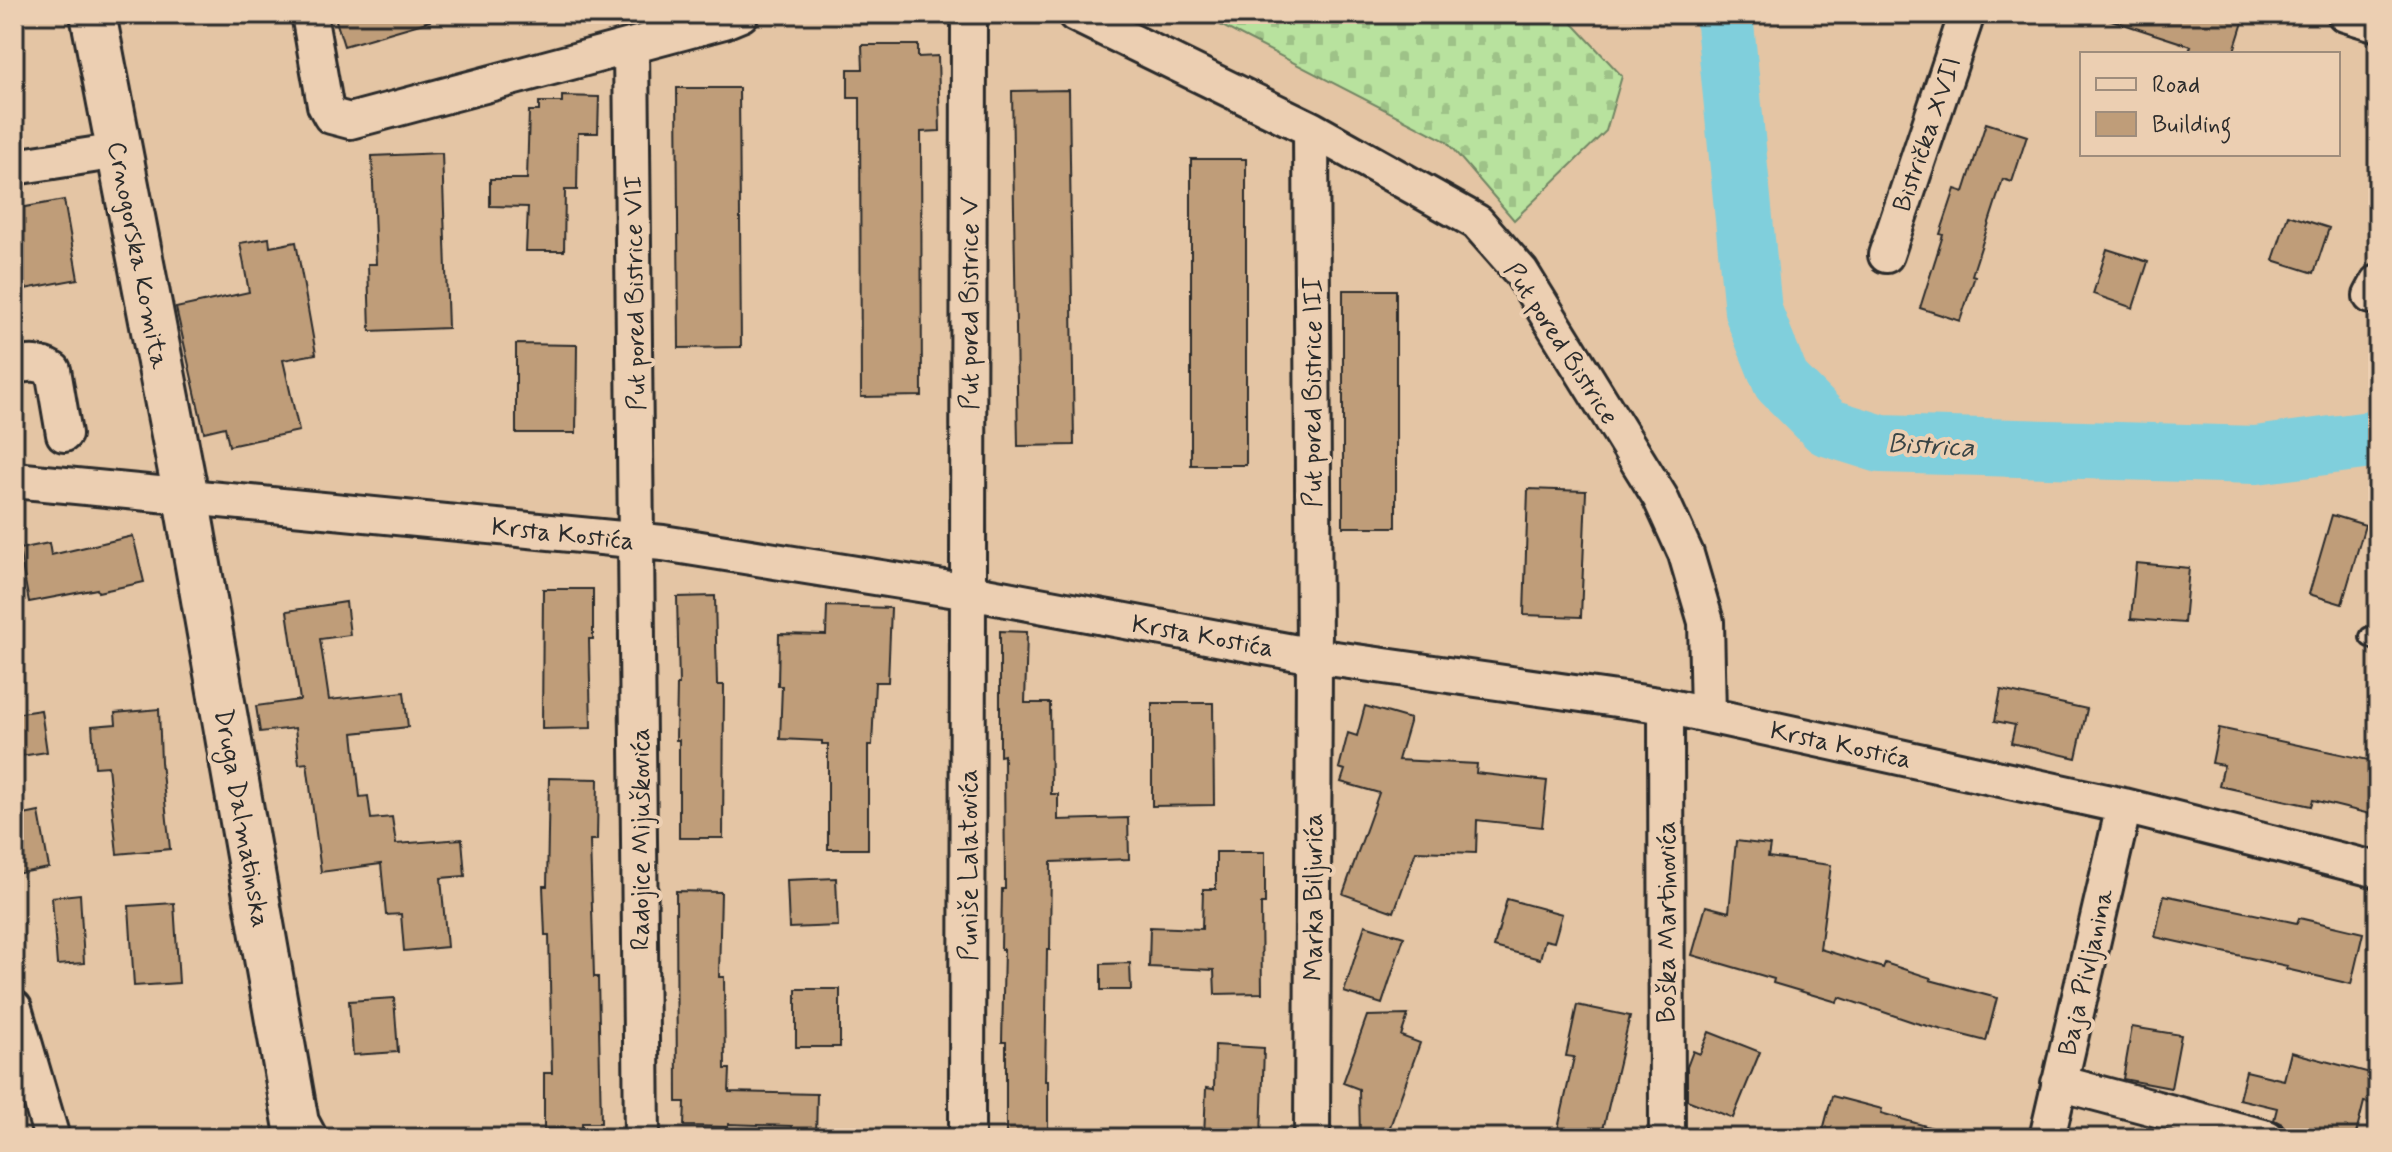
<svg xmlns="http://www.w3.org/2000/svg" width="2392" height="1152" viewBox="0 0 2392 1152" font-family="Mynerve,sans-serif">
<defs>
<pattern id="cemetery-stones" width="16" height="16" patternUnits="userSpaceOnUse" patternTransform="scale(2)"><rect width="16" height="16" fill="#b8e29e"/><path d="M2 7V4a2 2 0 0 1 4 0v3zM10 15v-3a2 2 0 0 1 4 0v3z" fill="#9ec288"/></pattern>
</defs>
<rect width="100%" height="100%" fill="#e4c5a4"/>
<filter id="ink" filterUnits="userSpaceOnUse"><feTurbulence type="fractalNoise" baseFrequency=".0125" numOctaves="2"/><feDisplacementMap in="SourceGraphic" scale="16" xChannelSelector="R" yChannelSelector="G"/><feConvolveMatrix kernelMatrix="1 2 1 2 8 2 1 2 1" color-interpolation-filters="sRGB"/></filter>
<g filter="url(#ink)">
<!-- cemetery -->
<path fill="url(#cemetery-stones)" stroke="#728664" stroke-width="2" d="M1199,14H1564L1622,76L1606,131L1514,220L1446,141Z"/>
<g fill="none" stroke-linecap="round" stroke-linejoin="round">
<!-- river -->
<path stroke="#80cfdc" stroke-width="58" d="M1724,14L1753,311L1781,381L1827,427L1881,444L2256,455L2378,439"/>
</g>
<!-- building -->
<path fill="#bf9d79" stroke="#2b2b2b" stroke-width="2" d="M334,14H429L430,21L344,46Z
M2109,14H2227L2244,19L2233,54H2188L2191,46L2108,19Z
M862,45H918V57L938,56L940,131L921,132L922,396L861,397L860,98H848V69H863Z
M677,88H739L741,347L679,348Z
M1069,90L1074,445L1018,446L1012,91Z
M562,96L599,97L598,133H578L577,190H565L564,251H526L528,207L490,206V179H527L529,111H539V102H562Z
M1986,123L2027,136L2012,182L2003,179L1972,275L1975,276L1960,321L1920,308L1943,235L1940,234L1955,189L1964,192Z
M442,153L448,328L370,331L368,264H376L372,156Z
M1191,159H1246V465H1191Z
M64,200L78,279L14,291V209Z
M2288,215L2329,228L2314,273L2273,260Z
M269,238L270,247L296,242L316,354L283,360L299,431L229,446L225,427L204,432L176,308L249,292L240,243Z
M2107,249L2148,262L2133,308L2093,294Z
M1343,290H1396V527H1343Z
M516,344L577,345L576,433H516Z
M1528,489L1586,491L1581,617L1524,615Z
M2332,515L2365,525L2342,604L2309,594Z
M133,536L144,582L98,592L97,589L29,602L19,549L49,543L51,555Z
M2136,563L2189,568L2184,623L2131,619Z
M543,589H593V639H589L591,728L542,729Z
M715,596L717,685H724L723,838H679V740H676L677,685H679L677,597Z
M346,602L350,635L320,639L329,700L404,692L408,727L353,733L360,797L368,796L371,819L392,817L396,844L462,839L465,876L441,878L447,947L404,951L401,914L386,915L381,864L321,872L307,763L299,764L295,728L260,732L256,706L300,700L287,611Z
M827,606L891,608L888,682H875L872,745H868V849H828V744H822V741L780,739L782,686H778L779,634L826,635Z
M1000,631L1027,632L1025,703H1050L1051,794H1058V820L1128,818L1129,859L1051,862L1050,950H1047L1045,1081H1048V1137H1006V1042H1002L1004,949H1001L1002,889H1005L1004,755L1000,756Z
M2001,690L2087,709L2076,758L2011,743L2015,725L1995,721Z
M1152,703H1213L1214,805L1152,806Z
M1365,706L1410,719L1398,760L1477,764L1476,773L1547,781L1542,827L1477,820L1476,853L1416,851L1394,912L1343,894L1379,793L1341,782L1345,770L1339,768L1348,733L1357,736Z
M159,709L161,762L170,849L117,854L108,766L95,767L92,726L116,724L115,713Z
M41,710L47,752L14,757V714Z
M2219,728L2378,762V816L2313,800L2311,806L2219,786L2224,765L2212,763Z
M549,778L598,779L597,840H590L594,977H598L601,1123H582V1128L544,1129V1073H552L549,935H545L543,886H547Z
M39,812L49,868L14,874V817Z
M1736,841L1770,845L1768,857L1831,865L1820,949L1883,968L1885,963L1931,978L1930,980L1997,998L1986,1041L1916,1023L1839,997L1837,1002L1773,983L1774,979L1692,955L1706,906L1729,912Z
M1216,852H1265V904H1261L1262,993L1215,994L1214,970L1149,967L1150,927L1202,929L1203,889H1216Z
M836,878L838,926L789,928L787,880Z
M676,891L721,892L719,977H724L725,1069H730L729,1092L817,1094L816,1138H792V1126L728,1124V1127L684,1126L685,1102H677Z
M80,894L84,963L57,965L52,897Z
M2164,895L2297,923L2299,918L2363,933L2351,984L2286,969L2287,966L2155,937Z
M1507,899L1562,914L1554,942L1545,940L1540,959L1494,947Z
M174,903L179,983L134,986L129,906Z
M1365,925L1404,937L1382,1004L1344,992Z
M1130,963L1131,990H1101V964Z
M796,989H840V1047H796Z
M394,998L398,1052L353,1055L349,1001Z
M1577,1005L1630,1016L1601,1138H1556L1574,1057L1566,1056Z
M1408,1015L1401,1036L1420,1043L1386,1138H1360L1359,1089L1343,1083L1367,1016Z
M2132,1027L2181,1035L2171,1088L2123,1079Z
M1709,1032L1760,1052L1733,1118L1687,1100V1067L1693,1051L1700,1054Z
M1215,1045L1264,1048L1261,1138H1204L1206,1088L1214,1089Z
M2291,1052L2378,1075V1105L2364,1102L2355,1138H2299L2286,1135L2282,1124L2274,1120L2277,1108L2239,1099L2246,1071L2284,1080Z
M1832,1096L1882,1109L1881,1113L1943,1131L1942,1138H1821Z"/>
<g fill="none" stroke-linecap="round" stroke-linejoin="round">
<!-- lane casing -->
<g stroke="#2b2b2b" stroke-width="24">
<path id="lane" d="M2370,637L2378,641"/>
</g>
<!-- street casing -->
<g stroke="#2b2b2b" stroke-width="40">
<path id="street" d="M309,14L325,105L331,116L350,121L724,21L741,14
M1075,14L1311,129L1477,222L1521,272L1660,497L1686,554L1706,622L1708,715
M2345,14L2378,24
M631,46L642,1138
M1311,129L1314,656L1312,1138
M14,167L119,151
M1886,255L1967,14
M2371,296L2378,283
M14,366C29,363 40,362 53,370L64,434
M14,480L663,543L969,592L1314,656L1666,706L2124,806L2378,870
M1666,706L1667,1138
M14,1008L52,1138
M2059,1083L2267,1138
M967,1138L969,14
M2047,1138L2124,806"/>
</g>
<!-- secondary casing -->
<g stroke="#2b2b2b" stroke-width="50">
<path id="secondary" d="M93,14L186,497L296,1123L304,1138"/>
</g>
<!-- lane -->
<use href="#lane" stroke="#eccfb2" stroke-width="18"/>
<!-- street -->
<use href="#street" stroke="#eccfb2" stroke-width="34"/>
<!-- secondary -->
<use href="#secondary" stroke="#eccfb2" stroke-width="44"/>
</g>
</g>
<g text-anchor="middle" stroke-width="8" stroke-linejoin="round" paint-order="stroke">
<!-- street labels -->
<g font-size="26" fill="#2b2b2b" stroke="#eccfb2">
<text transform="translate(1926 134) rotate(-71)" y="9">Bistrička XVII</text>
<text transform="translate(139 255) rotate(79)" y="9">Crnogorska Komita</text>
<text transform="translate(634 293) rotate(-91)" y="9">Put pored Bistrice VII</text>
<text transform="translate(969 303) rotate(-90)" y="9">Put pored Bistrice V</text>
<text transform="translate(1562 343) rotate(57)" y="9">Put pored Bistrice</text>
<text transform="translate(1312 392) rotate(-90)" y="9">Put pored Bistrice III</text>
<text transform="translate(563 533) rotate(6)" y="9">Krsta Kostića</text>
<text transform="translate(1203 635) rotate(10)" y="9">Krsta Kostića</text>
<text transform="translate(1841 744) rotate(12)" y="9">Krsta Kostića</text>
<text transform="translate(243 818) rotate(80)" y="9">Druga Dalmatinska</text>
<text transform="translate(640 839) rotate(-90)" y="9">Radojice Mijuškovića</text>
<text transform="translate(968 865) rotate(-90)" y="9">Puniše Lalatovića</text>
<text transform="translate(1313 897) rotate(-90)" y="9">Marka Biljurića</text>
<text transform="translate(1666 922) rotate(-90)" y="9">Boška Martinovića</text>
<text transform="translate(2085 972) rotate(-77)" y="9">Baja Pivljanina</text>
</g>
<!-- water labels -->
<g font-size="28" font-style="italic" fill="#384446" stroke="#eccfb2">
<text transform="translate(1931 444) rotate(3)" y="10">Bistrica</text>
</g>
</g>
<!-- margin -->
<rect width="2392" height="1152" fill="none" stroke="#eccfb2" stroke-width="48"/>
<rect x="24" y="24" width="2344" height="1104" fill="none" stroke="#2b2b2b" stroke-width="3" filter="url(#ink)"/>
<!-- legend -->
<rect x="2080" y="52" width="260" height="104" fill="#eccfb2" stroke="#9f8d7c" stroke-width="2"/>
<rect x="2096" y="78" width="40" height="12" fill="#eccfb2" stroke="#9f8d7c" stroke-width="2"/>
<text x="2152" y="92" font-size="24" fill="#2b2b2b">Road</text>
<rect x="2096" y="112" width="40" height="24" fill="#bf9d79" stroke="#9f8d7c" stroke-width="2"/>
<text x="2152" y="132" font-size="24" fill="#2b2b2b">Building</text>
</svg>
